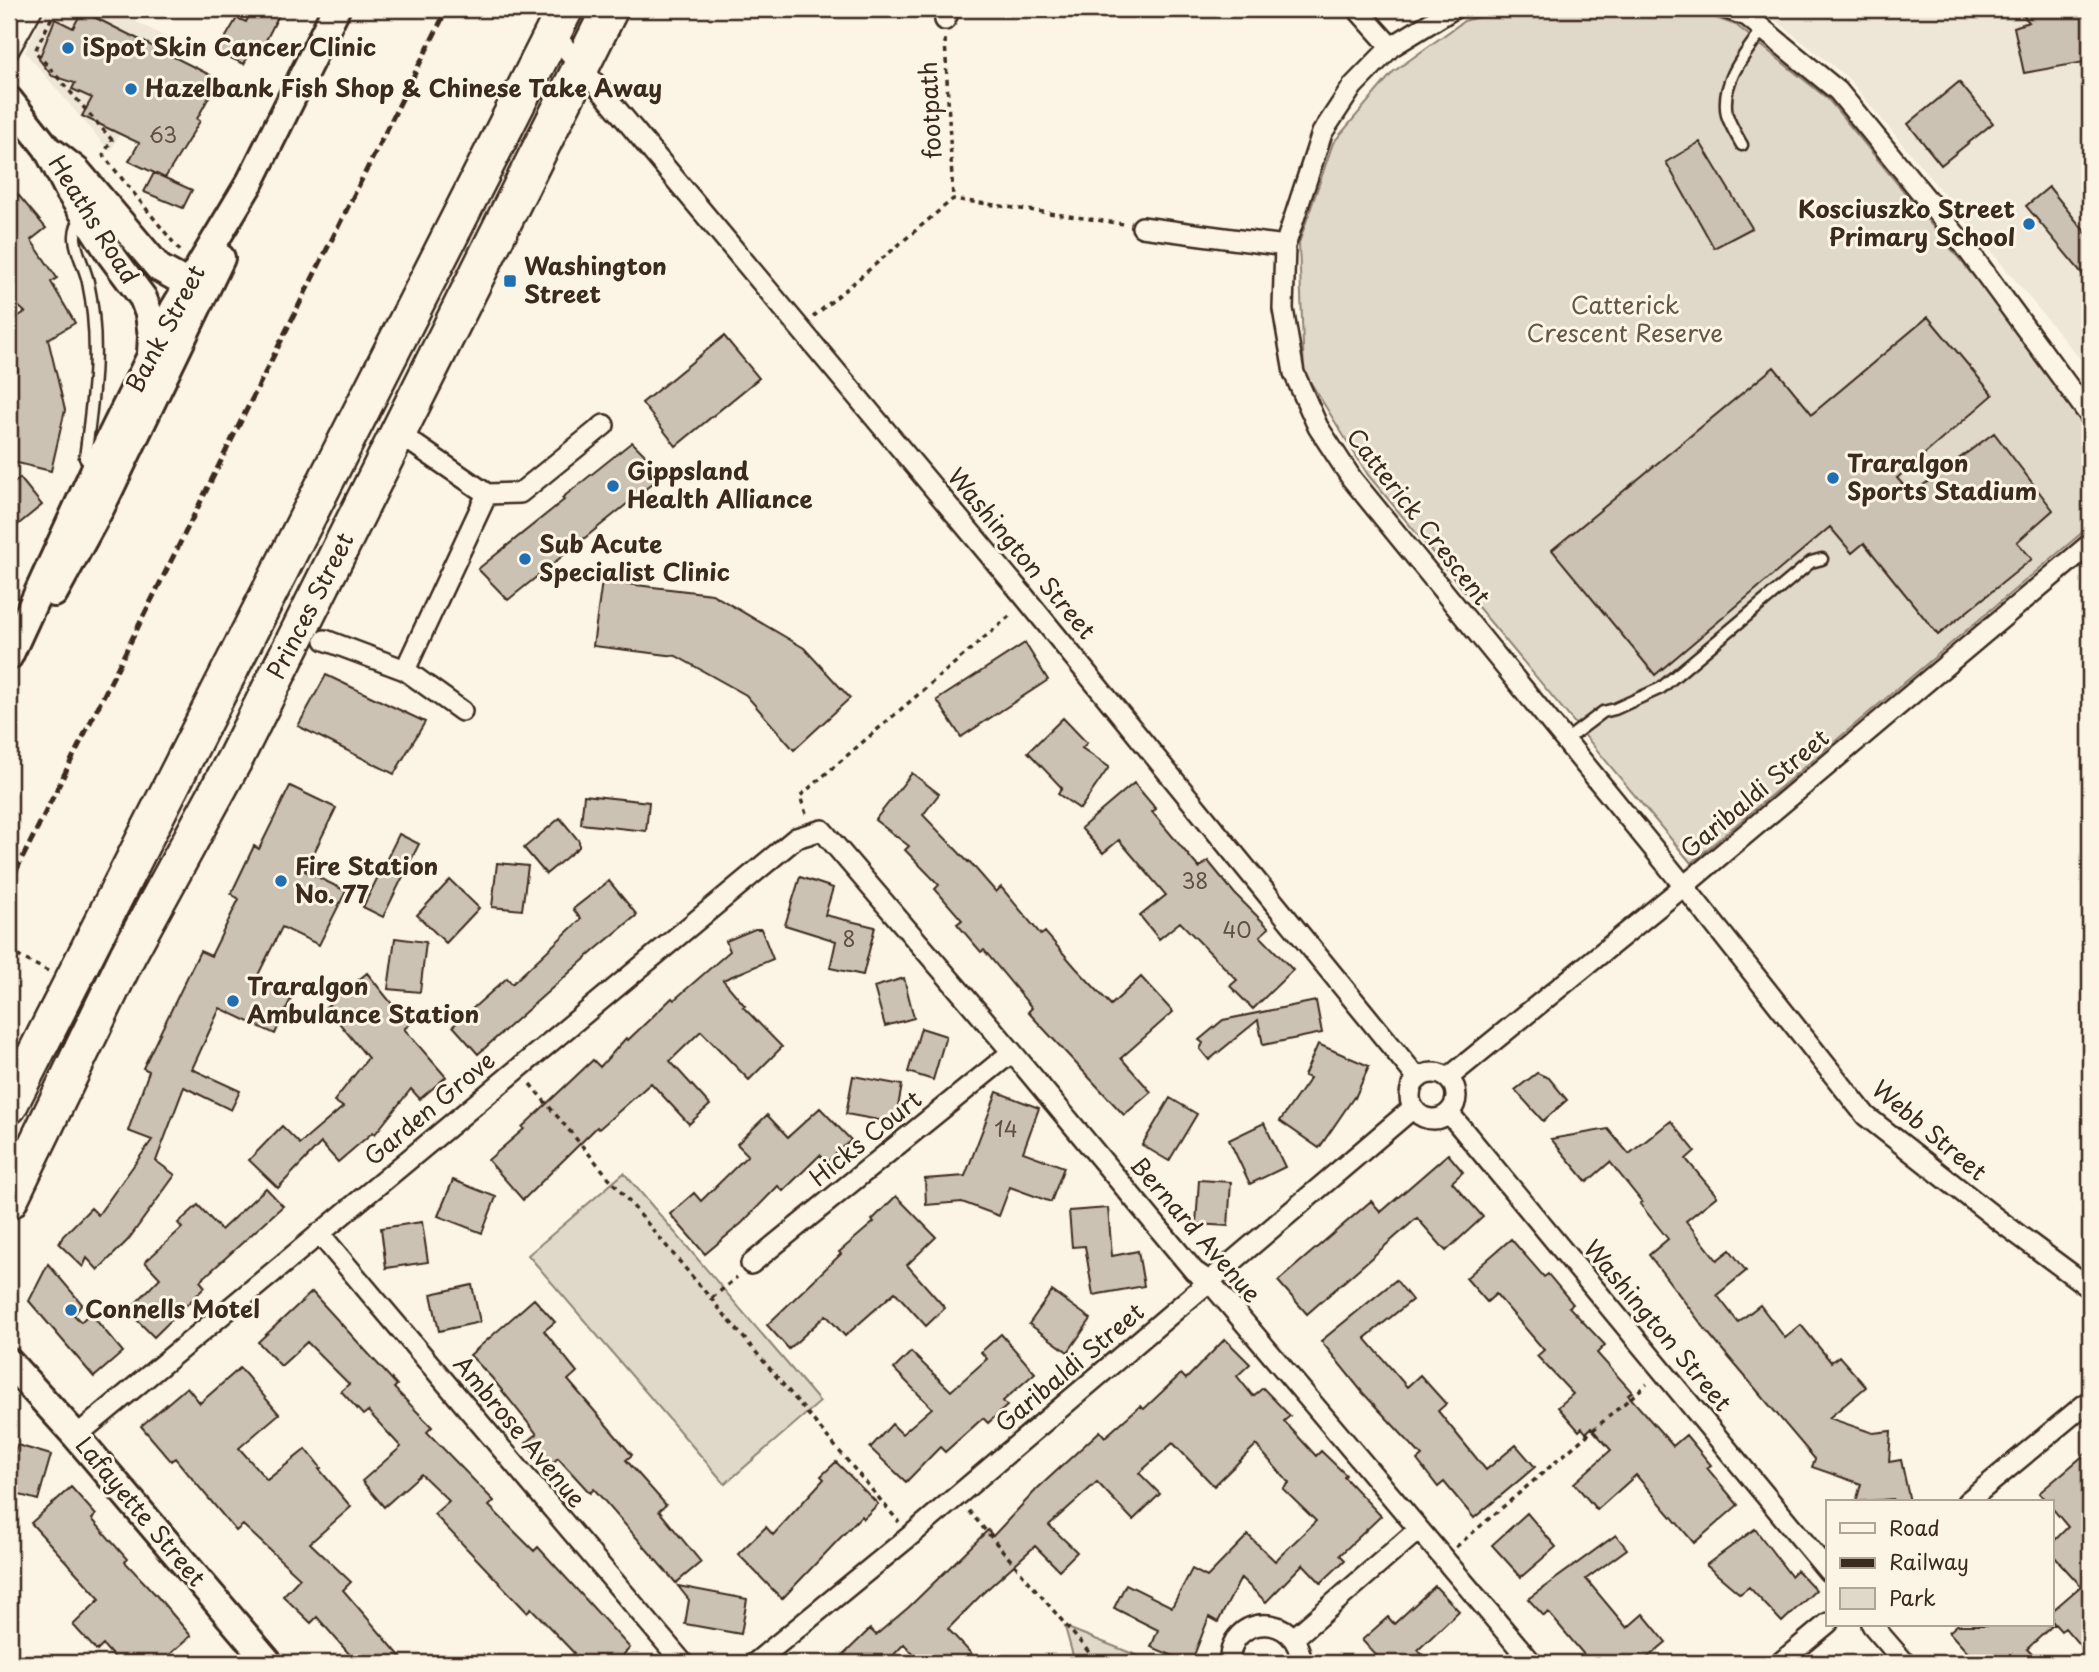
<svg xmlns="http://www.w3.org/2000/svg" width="2099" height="1672" viewBox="0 0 2099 1672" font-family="'Playpen Sans',sans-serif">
<rect width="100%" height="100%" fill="#fcf5e5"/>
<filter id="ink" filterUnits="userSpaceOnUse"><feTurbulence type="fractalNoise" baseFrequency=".0143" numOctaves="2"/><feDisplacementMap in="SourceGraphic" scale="14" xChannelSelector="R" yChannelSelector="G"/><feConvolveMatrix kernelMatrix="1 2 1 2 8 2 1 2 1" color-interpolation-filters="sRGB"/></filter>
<g filter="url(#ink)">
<!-- built -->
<path fill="#eee6d6" d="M46,9H112L171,40L110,152L25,52Z
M1761,9H2090V371L1847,77Z"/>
<!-- green -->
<path fill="#e0d8c8" stroke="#8e8173" stroke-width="2" d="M1507,9H1689L1736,25L1828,99L2090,418V526L1691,863L1368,475L1304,372L1299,243L1333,143L1393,72L1464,21Z
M624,1173L820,1402L725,1484L528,1255Z
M1065,1627L1156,1663H1075Z"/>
<!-- building -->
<path fill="#ccc2b3" stroke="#3b2a1e" stroke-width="2" d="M253,9H282L261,50L254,45L244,64L217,52L237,18L246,22Z
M2017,9H2090V61L2024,73L2014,27L2029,22Z
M82,11L210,75L202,91L210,95L197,119L200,121L165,178L129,161L139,143L82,116L92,98L72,89L75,83L52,76L39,59L55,19L73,28Z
M1959,82L1993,123L1941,165L1908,124Z
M1700,142L1752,228L1714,248L1666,162Z
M154,173L192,190L183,208L144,192Z
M9,184L46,228L31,240L57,278L51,282L75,323L48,339L65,410L51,471L9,461V419L13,400H9V374L18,371L9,355V322L25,312L9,298Z
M2049,187L2090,238V283L2026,206Z
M1928,317L1993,395L1897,478L1911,494L1994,433L2053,510L2017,542L2032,559L1938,635L1864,543L1852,553L1830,527L1655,675L1552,550L1774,367L1812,414Z
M724,336L759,378L676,446L642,403Z
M632,442L664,474L508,600L478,569L564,500L562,498Z
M20,478L42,505L9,532V487Z
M602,581L712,594L804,648L850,698L794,750L746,695L676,656L593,646Z
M1025,643L1048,680L961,737L937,700Z
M326,675L425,722L394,774L298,726Z
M1063,718L1087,743L1082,748L1109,767L1080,809L1058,794L1062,788L1028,752Z
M912,773L939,794L923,815L968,862L969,861L996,892L1001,887L1041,935L1045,932L1076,968L1111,1005L1141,977L1173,1012L1121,1058L1151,1092L1124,1115L1028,1012L1032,1008L984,950L981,952L957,924L962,920L935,889L939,885L905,850L909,846L875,820Z
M1134,783L1156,809L1152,812L1199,868L1208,861L1235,894L1269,928L1260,936L1293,970L1253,1009L1230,986L1237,980L1180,922L1159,939L1140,916L1166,895L1119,840L1103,853L1081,828Z
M290,786L336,808L305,871L346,891L319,945L282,927L257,977L293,994L275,1034L220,1008L192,1069L240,1091L231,1110L184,1087L156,1161L175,1175L128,1240L98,1270L87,1258L83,1267L59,1244L63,1236L91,1208L98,1215L152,1140L128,1131L149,1071L143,1068L200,951L211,956L239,899L231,894L254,846L259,849Z
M584,795L649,802L646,831L581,824Z
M560,818L579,841V847L546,874L524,848Z
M399,834L419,844L383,917L363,907Z
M497,863L528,866L522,910L492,907Z
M800,877L833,888L825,915L875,927L863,975L830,968L836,941L785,925Z
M450,880L479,908L446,943L417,915Z
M609,881L637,915L596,949L478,1054L453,1026L507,978L512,984L581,919L573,909Z
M755,929H761L773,959L723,980L745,1006L743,1007L782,1047L749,1080L701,1031L670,1061L710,1105L689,1124L651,1083L599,1129L597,1127L523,1200L488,1160L524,1129L522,1127L593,1060L600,1067L626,1038L628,1040L672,998L674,1000L730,951L726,941Z
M395,938L426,942L420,992L388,989Z
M367,973L409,1025L404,1029L446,1077L420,1099L411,1089L375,1134L373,1132L338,1162L321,1143L278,1188L249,1160L282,1126L300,1144L343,1107L334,1101L368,1058L326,1007Z
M904,978L914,1018L885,1026L874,987Z
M1316,1001L1322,1033L1263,1045L1258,1020L1209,1060L1200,1049L1203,1043L1199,1040L1223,1020Z
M921,1028L946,1036L933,1080L908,1072Z
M1318,1044L1369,1066L1355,1098L1354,1097L1319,1148L1280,1121L1310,1078L1304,1076Z
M1537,1073L1549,1078L1567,1100L1543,1121L1515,1090Z
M853,1076L902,1085L895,1123L846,1114Z
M997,1092L1039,1108L1023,1152L1064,1167L1051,1202L1010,1187L999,1216L962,1202L926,1205L925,1179L965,1176Z
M1170,1098L1197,1114L1169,1161L1142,1145Z
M820,1108L851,1140L827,1162L820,1155L783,1191L778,1186L742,1223L705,1254L670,1214L694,1193L701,1201L748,1155L737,1144L767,1115L788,1137Z
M1671,1121L1695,1151L1686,1159L1717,1196L1686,1221L1717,1260L1730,1250L1746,1271L1717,1295L1738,1322L1760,1305L1785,1338L1801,1325L1831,1362L1839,1356L1866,1387L1829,1418L1873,1433L1891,1431L1889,1462L1901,1460L1910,1502H1894L1893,1499L1856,1502L1861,1484L1812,1467L1815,1459L1709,1334L1649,1255L1668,1239L1640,1204L1642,1202L1610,1162L1587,1182L1551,1139L1608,1129L1629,1154Z
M1264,1123L1285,1167L1250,1184L1229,1140Z
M1448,1154L1463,1172L1452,1182L1483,1217L1446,1251L1417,1218L1307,1314L1278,1281L1371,1201L1381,1212Z
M453,1180L496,1197L482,1233L438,1216Z
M1199,1180L1231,1182L1228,1226L1196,1224Z
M266,1188L283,1206L200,1281L205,1287L154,1337L128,1311L160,1278L145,1262L182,1228L178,1223L198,1205L221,1230Z
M896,1196L936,1237L907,1265L945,1308L926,1326L895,1292L845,1336L826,1315L789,1349L767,1325L841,1254L839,1252L874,1222L872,1220Z
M1108,1208L1112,1256L1138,1251L1144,1286L1093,1295L1085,1246L1072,1247L1069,1211Z
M422,1222L428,1262L386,1268L381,1228Z
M1511,1239L1544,1277L1548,1274L1573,1304L1569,1307L1605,1345L1597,1353L1632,1392L1628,1395L1673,1446L1686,1435L1711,1465L1707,1468L1738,1505L1694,1543L1636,1475L1597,1510L1574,1483L1611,1450L1591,1428L1586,1433L1582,1428L1579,1431L1558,1407L1573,1394L1537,1356L1544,1350L1496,1294L1487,1302L1466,1278Z
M48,1264L82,1304L74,1315L81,1322L90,1313L123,1352L94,1377L29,1301Z
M1396,1280L1412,1300L1365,1338L1407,1387L1420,1375L1446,1404L1438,1411L1486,1470L1516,1445L1535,1467L1474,1518L1444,1482L1438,1487L1417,1460L1422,1456L1363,1393L1321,1341Z
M472,1285L480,1322L439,1331L431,1294Z
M1052,1291L1091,1319L1068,1352L1029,1324Z
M312,1292L397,1385L394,1388L432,1427L427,1432L494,1501L489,1506L534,1551L538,1547L630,1648L615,1663H562L574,1653L531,1608L527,1612L434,1514L449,1501L421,1474L384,1507L362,1481L401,1447L368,1411L363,1415L341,1391L349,1384L307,1342L281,1366L258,1342Z
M534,1299L555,1322L544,1331L577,1372L568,1380L632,1455L626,1460L666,1505L659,1511L701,1562L676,1583L594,1489L590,1493L558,1458L548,1467L526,1443L537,1434L492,1378L470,1355Z
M1001,1334L1035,1373L1003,1401L1007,1406L988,1423L983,1418L945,1452L940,1447L906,1482L870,1448L892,1424L902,1434L932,1408L894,1369L911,1352L951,1391L987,1359L981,1352Z
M1225,1339L1250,1364L1237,1376L1253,1396L1263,1388L1290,1416L1284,1421L1316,1456L1321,1451L1346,1475L1344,1477L1381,1516L1340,1555L1345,1560L1321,1583L1303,1564L1266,1602L1241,1578L1218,1622L1209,1617L1191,1663L1151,1647L1158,1630L1114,1608L1126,1584L1172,1607L1192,1569L1207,1577L1248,1535L1275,1561L1316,1521L1283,1489L1289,1483L1256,1445L1214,1486L1173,1443L1139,1473L1160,1494L1133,1520L1097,1482L1049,1525L1077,1552L1059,1570L1035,1546L983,1593L948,1629L980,1663H937L930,1656L921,1663L904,1644L886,1663H835L870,1629L876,1635L909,1607L988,1530L993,1536L1038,1488L1100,1431L1105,1437L1140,1406L1144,1409L1181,1374L1186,1379Z
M240,1368L279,1414L239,1448L267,1480L306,1449L321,1468L319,1469L351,1507L310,1543L351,1582L343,1590L406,1663H357L317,1617L311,1623L283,1596L300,1578L243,1525L236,1531L175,1458L171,1461L141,1426L187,1387L200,1403Z
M17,1445L51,1455L38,1500L9,1492V1474Z
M2090,1450V1657L2065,1628L2061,1631L2052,1621V1611L2081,1586L2052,1554V1543L2068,1527L2052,1508V1502H2047L2039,1493Z
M836,1462L878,1504L863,1519L861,1516L782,1599L738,1554L766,1527L773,1535L824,1479L821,1476Z
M71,1487L96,1515L92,1519L127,1559L125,1562L156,1595L191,1636L160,1663H119L103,1645L97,1651L73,1625L100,1599L31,1523Z
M1527,1513L1556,1547L1521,1577L1492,1545Z
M1755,1529L1791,1576L1797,1570L1816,1590L1782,1622L1749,1587L1740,1594L1706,1565Z
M1616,1535L1627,1549L1586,1579L1627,1628L1643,1614L1666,1642L1641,1663H1591L1548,1612L1544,1616L1528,1599Z
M678,1586L747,1599L741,1634L685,1624L689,1600Z
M1435,1586L1459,1611L1418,1650L1430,1663H1383L1362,1640L1388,1617L1394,1624Z
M1957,1625H2053L2027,1649L2040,1663H1977L1949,1632Z"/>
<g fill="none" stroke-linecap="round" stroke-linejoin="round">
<!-- lane casing -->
<g stroke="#3b2a1e" stroke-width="15">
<path id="lane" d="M1742,145C1737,136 1730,125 1727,115C1720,82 1745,54 1763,29
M83,217C64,236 84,261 88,282C101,344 93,397 85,458L94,469
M1566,740L1603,712L1615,709L1661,688L1811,562L1822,559"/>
</g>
<!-- street casing -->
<g stroke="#3b2a1e" stroke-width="24">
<path id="street" d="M1357,9L1391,47
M1453,9L1391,47L1353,86L1322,133L1285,246L1283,309L1294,373L1318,427L1352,479L1684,886L1866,1116L1997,1219L2090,1288
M1727,9L1747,16L1838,91L1965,246L2090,416
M945,20L950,9
M553,33L1023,595L1418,1079
M9,50L32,9
M1142,227L1285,246
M398,433L487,494L405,670L462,711
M487,494L520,493L604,425
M325,640L405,670
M1410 1096a23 23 0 1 1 46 0a23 23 0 1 1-46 0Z
M1448,1078L1684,886L2090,544
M1449,1113L1828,1571
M319,1233L683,1663
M751,1264L1012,1052
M76,1436L796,838L822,830L1012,1052L1194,1271L1210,1282L1532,1663
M1967,1502L2090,1400
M1872,1625L1905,1663
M1294,1638L1418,1530
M755,1663L910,1536L1413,1108
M1230,1663C1227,1614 1299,1610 1301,1663
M1780,1663L1828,1623"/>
</g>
<!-- secondary casing -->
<g stroke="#3b2a1e" stroke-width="32">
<path id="secondary" d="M9,100L47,148L69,191L111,255L143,298L149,314L152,336L151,353
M54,153L77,171L159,268L188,284
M54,593L101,507L221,258
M9,656L95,469L174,309L250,182L336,9
M9,1362L76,1436L269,1663"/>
</g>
<!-- highway casing -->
<g stroke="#3b2a1e" stroke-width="40">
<path id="highway" d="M9,1106L565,9
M9,1201L128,955L237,755L610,9"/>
</g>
<!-- path -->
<path stroke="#3b2a1e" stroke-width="3.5" stroke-dasharray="5 5" stroke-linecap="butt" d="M56,9L35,51L112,140L103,155L181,252
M945,39L953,199
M813,317L953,199L1124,224
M806,814L800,796L1013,613
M9,975L18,956L48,971
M530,1084L899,1522
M712,1298L737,1277
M969,1511L1098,1663
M1456,1547L1647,1384"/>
<!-- lane -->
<use href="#lane" stroke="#fcf5e5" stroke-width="10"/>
<!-- street -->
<use href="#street" stroke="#fcf5e5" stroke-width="19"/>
<!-- secondary -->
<use href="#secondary" stroke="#fcf5e5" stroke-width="26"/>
<!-- highway -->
<use href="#highway" stroke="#fcf5e5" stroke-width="35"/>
<!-- rail -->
<path stroke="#3b2a1e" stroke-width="5" stroke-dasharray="10 5" stroke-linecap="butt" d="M9,885L447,9"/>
</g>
</g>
<!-- markers -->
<g fill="#1f6fb2" stroke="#fcf5e5" stroke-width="2.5">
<circle cx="68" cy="48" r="7"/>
<circle cx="131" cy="89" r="7"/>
<circle cx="2029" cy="224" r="7"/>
<rect x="503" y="274" width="14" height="14" rx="3.5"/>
<circle cx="1833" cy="478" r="7"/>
<circle cx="613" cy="486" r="7"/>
<circle cx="525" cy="559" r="7"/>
<circle cx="281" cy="881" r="7"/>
<circle cx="233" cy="1001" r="7"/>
<circle cx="71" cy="1310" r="7"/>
</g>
<g text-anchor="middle" stroke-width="6" stroke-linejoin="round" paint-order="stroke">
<!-- number labels -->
<g font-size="21" fill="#5f5043">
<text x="163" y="143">63</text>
<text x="1195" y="889">38</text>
<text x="1237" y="938">40</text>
<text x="849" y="947">8</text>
<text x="1006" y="1137">14</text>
</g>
<!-- poi labels -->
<g font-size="24" font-weight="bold" fill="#3b2a1e" stroke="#fcf5e5" text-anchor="start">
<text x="82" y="56">iSpot Skin Cancer Clinic</text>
<text x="145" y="97">Hazelbank Fish Shop &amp; Chinese Take Away</text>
<text x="2015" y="218" text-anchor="end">Kosciuszko Street<tspan x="2015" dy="28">Primary School</tspan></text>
<text x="524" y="275">Washington<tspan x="524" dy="28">Street</tspan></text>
<text x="1847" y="472">Traralgon<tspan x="1847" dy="28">Sports Stadium</tspan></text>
<text x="627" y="480">Gippsland<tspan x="627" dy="28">Health Alliance</tspan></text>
<text x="539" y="553">Sub Acute<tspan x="539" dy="28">Specialist Clinic</tspan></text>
<text x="295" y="875">Fire Station<tspan x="295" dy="28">No. 77</tspan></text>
<text x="247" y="995">Traralgon<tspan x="247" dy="28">Ambulance Station</tspan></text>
<text x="85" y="1318">Connells Motel</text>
</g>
<!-- street labels -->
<g font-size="24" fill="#3b2a1e" stroke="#fcf5e5">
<text transform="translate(931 110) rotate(-93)" y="8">footpath</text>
<text transform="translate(93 220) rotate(58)" y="8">Heaths Road</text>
<text transform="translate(166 329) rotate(-62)" y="8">Bank Street</text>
<text transform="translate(1418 517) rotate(52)" y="8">Catterick Crescent</text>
<text transform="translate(1021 554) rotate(50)" y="8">Washington Street</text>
<text transform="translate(311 606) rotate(-63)" y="8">Princes Street</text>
<text transform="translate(1755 794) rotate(-40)" y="8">Garibaldi Street</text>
<text transform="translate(430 1109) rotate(-40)" y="8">Garden Grove</text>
<text transform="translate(1929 1131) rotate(40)" y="8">Webb Street</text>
<text transform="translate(866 1139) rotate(-39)" y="8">Hicks Court</text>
<text transform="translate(1195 1230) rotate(49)" y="8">Bernard Avenue</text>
<text transform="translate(1657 1326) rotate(50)" y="8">Washington Street</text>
<text transform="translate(1070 1368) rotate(-40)" y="8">Garibaldi Street</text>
<text transform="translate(519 1432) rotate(50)" y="8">Ambrose Avenue</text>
<text transform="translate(140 1512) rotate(50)" y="8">Lafayette Street</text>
</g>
<!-- park labels -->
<g font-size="24" fill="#645648" stroke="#fcf5e5">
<text x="1625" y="314">Catterick<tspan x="1625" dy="28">Crescent Reserve</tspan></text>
</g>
</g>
<!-- margin -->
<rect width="2099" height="1672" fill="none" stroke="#fcf5e5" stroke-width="35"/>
<rect x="18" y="18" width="2064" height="1637" fill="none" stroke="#3b2a1e" stroke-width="2.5" filter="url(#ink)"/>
<!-- legend -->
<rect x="1826" y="1500" width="228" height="126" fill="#fcf5e5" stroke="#afa495" stroke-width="2"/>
<rect x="1840" y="1523" width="35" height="10" fill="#fcf5e5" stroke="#afa495" stroke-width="2"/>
<text x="1889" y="1536" font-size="21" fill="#3b2a1e">Road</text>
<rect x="1840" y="1558" width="35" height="10" fill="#3b2a1e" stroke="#afa495" stroke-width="2"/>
<text x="1889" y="1570" font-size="21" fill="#3b2a1e">Railway</text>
<rect x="1840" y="1588" width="35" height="21" fill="#e0d8c8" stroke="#afa495" stroke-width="2"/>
<text x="1889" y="1606" font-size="21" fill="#3b2a1e">Park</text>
</svg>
